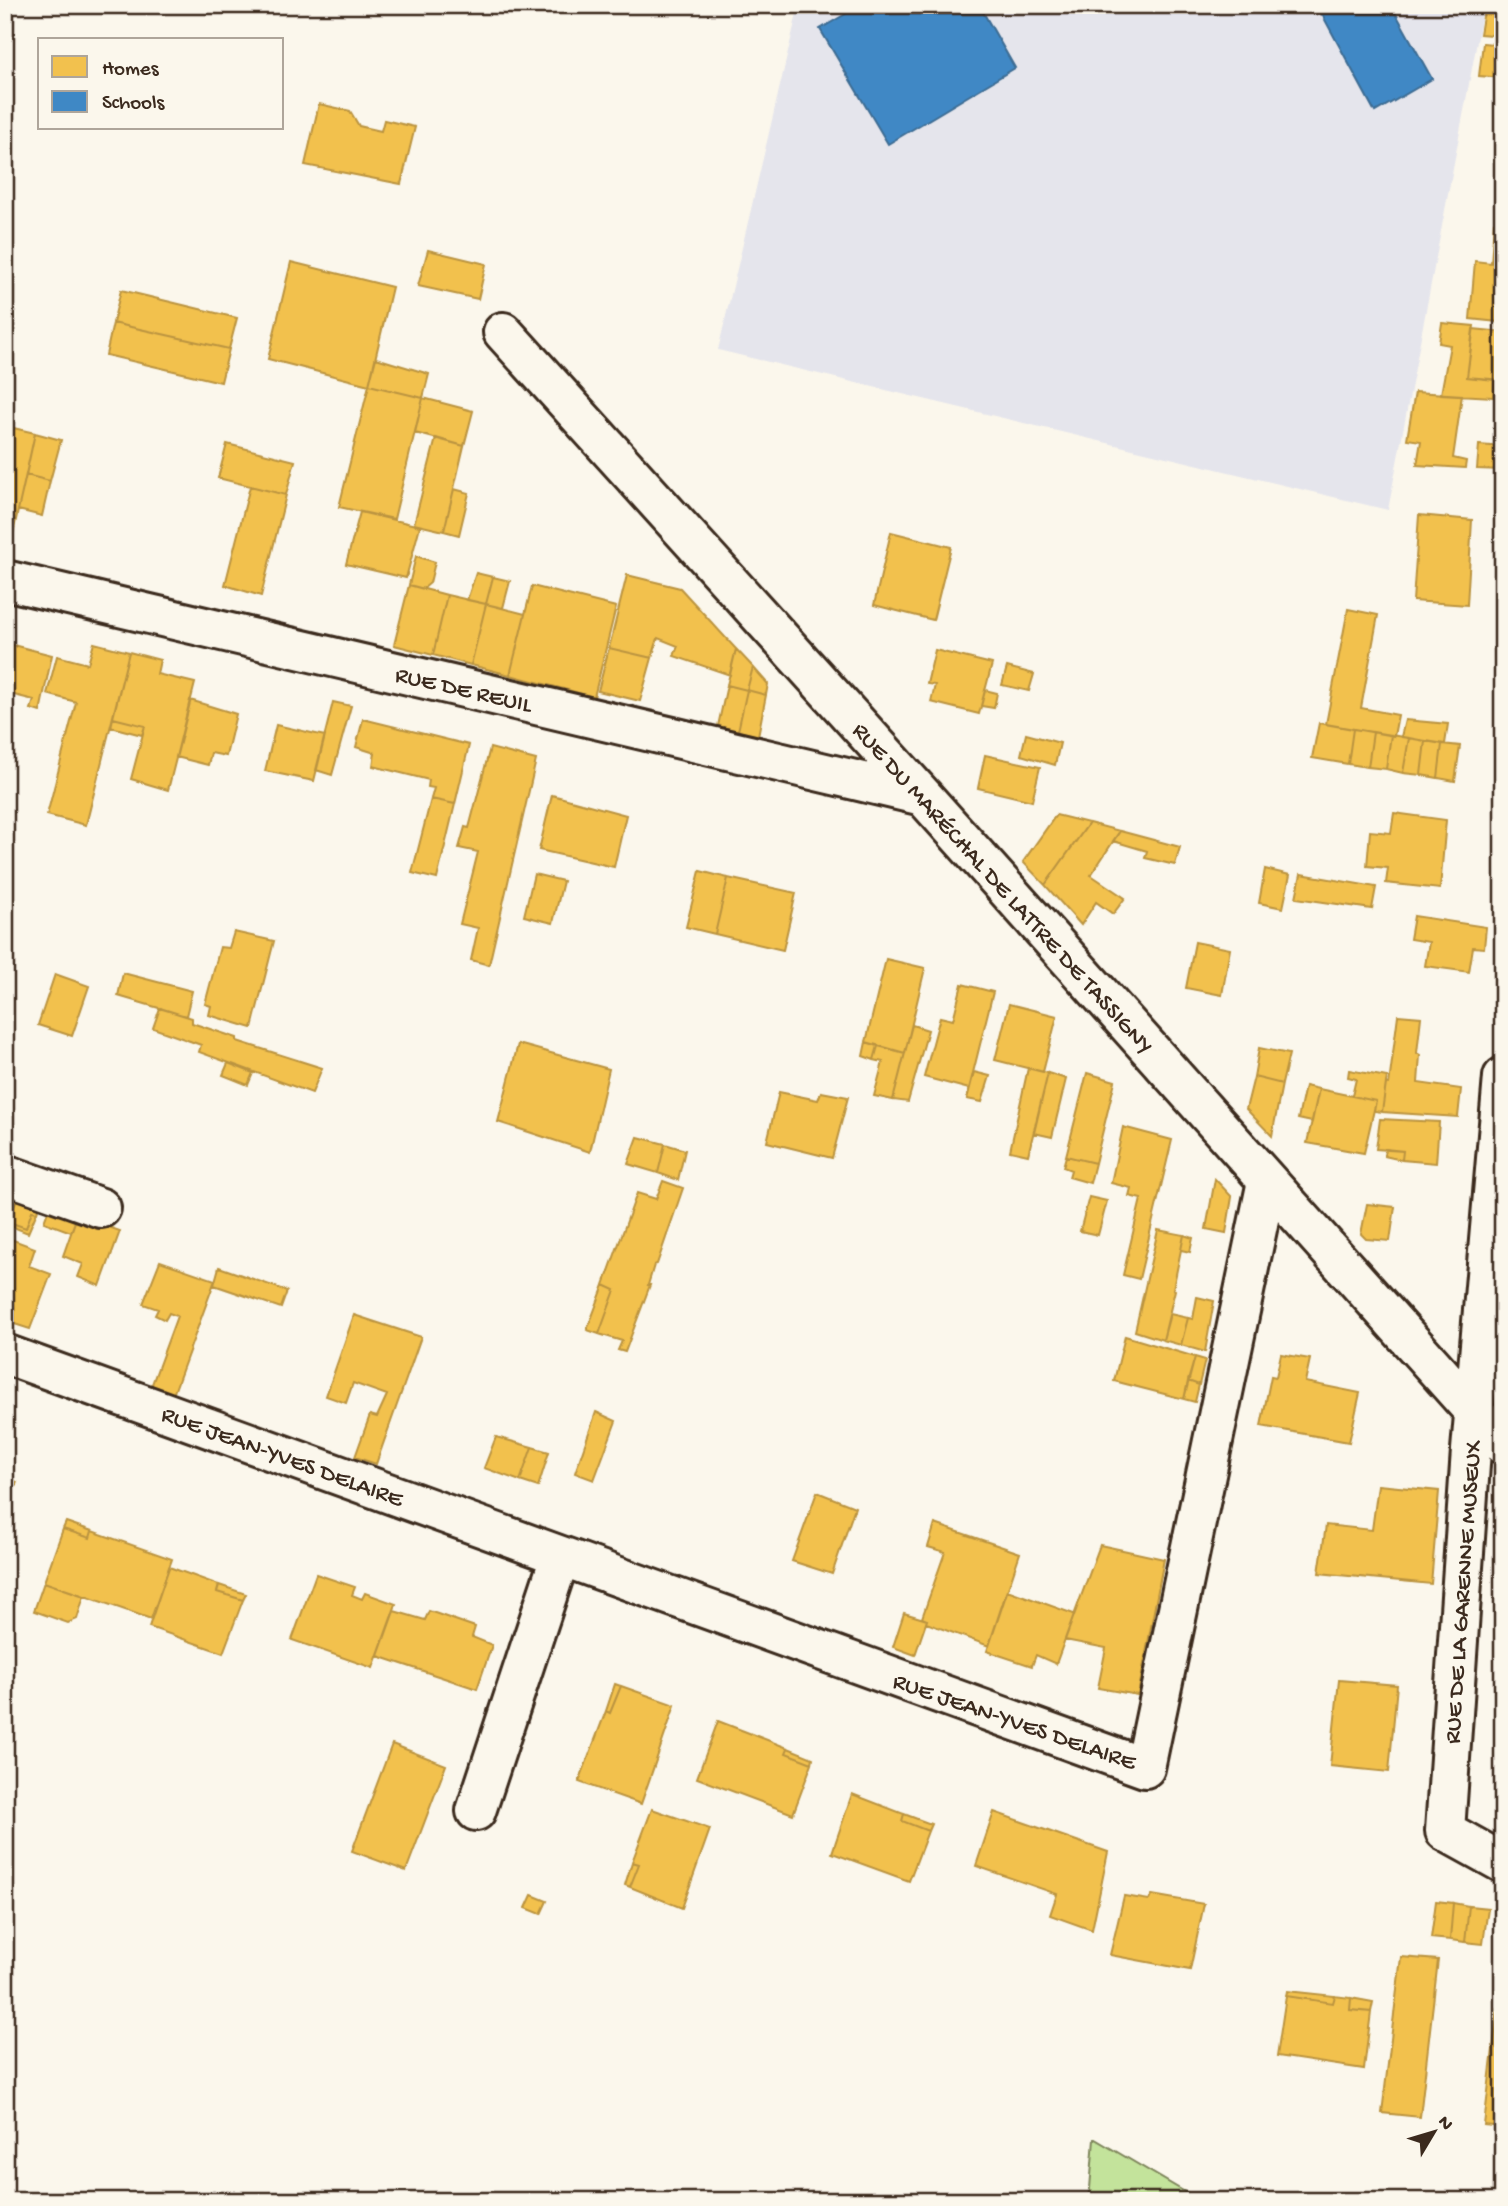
<svg xmlns="http://www.w3.org/2000/svg" width="1508" height="2206" viewBox="0 0 1508 2206" font-family="'Gochi Hand',sans-serif">
<rect width="100%" height="100%" fill="#fbf7ec"/>
<filter id="ink" filterUnits="userSpaceOnUse"><feTurbulence type="fractalNoise" baseFrequency=".0143" numOctaves="2"/><feDisplacementMap in="SourceGraphic" scale="14" xChannelSelector="R" yChannelSelector="G"/><feConvolveMatrix kernelMatrix="1 2 1 2 8 2 1 2 1" color-interpolation-filters="sRGB"/></filter>
<g filter="url(#ink)">
<!-- built -->
<path fill="#e5e5ec" d="M799,5H1484L1388,510L718,350Z"/>
<!-- green -->
<path fill="#c3e39b" stroke="#7f865c" stroke-width="2" d="M1094,2139H1095L1200,2201H1089Z"/>
<!-- homes -->
<path fill="#f2c14e" stroke="#bb9440" stroke-width="2" d="M1485,5H1503V36L1480,34Z
M1483,43L1503,45V78L1479,76Z
M319,104L350,111L359,126L381,131L384,120L415,127L401,184L305,165Z
M1494,222L1503,223V329L1498,328V322L1470,319L1475,261L1491,263Z
M428,250L486,264L478,299L418,286Z
M291,262L392,287L369,385L268,359Z
M121,290L237,318L229,349L113,323Z
M113,323L229,349L221,382L106,355Z
M1442,323L1474,326L1467,377L1495,380L1493,397L1441,394L1450,345L1439,343Z
M1473,329L1503,332V380L1467,377Z
M376,358L429,374L423,398L369,385Z
M1495,380H1503V398L1493,397Z
M369,385L423,398L394,519L339,507Z
M1415,392L1462,395L1453,458L1466,461L1465,468L1417,465L1421,441L1407,439Z
M423,398L473,411L464,446L415,433Z
M5,426L35,433L10,547L5,546Z
M35,433L61,440L50,481L26,475Z
M436,438L464,446L444,531L414,524Z
M227,444L295,461L286,495L218,478Z
M1479,445L1503,447V470L1477,469Z
M26,475L50,481L42,516L18,510Z
M250,486L286,495L261,596L225,585Z
M454,489L469,493L459,535L444,531Z
M360,512L420,526L406,578L346,564Z
M1419,515L1472,520L1467,605L1413,601Z
M891,532L951,547L933,620L874,605Z
M416,556L435,562L430,583L423,589L409,585Z
M476,573L493,577L486,604L467,600Z
M627,575L680,588L736,649L730,675L674,656L678,646L658,638L652,658L609,648Z
M493,577L510,581L503,608L486,604Z
M409,585L447,595L433,655L394,645Z
M532,586L616,607L594,697L510,675Z
M447,595L486,604L471,665L433,655Z
M486,604L525,614L510,675L471,665Z
M1348,609L1378,615L1361,708L1398,715L1394,736L1326,724Z
M5,643L52,655L40,712L31,709L34,700L6,693L5,697Z
M94,643L129,652L86,825L47,815L76,702L47,694L57,656L88,664Z
M609,648L652,658L640,701L598,691Z
M736,649L753,667L747,690L727,685Z
M935,650L992,664L979,714L931,702L935,685L927,684Z
M129,652L160,660L157,674L195,683L168,790L131,779L145,726L113,718Z
M753,667L768,684L766,695L747,690Z
M1007,667L1034,674L1029,691L1002,685Z
M727,685L747,690L738,731L718,726Z
M747,690L766,695L758,736L738,731Z
M985,690L997,693L994,708L981,706Z
M190,700L236,714L226,756L211,753L208,765L176,757Z
M333,702L351,706L332,775L316,770Z
M113,718L145,726L142,735L111,727Z
M363,719L469,745L455,804L431,799L434,788L428,787L429,780L373,766L375,753L356,747Z
M1405,720L1448,724L1445,744L1401,737Z
M1319,723L1353,729L1348,764L1312,758Z
M276,725L325,736L314,781L265,771Z
M1353,729L1373,732L1368,767L1348,764Z
M1373,732L1391,735L1386,769L1368,767Z
M1026,734L1060,743L1055,765L1021,755Z
M1391,735L1409,738L1403,773L1386,769Z
M1409,738L1425,741L1421,775L1403,773Z
M1425,741L1442,744L1438,778L1421,775Z
M1442,744L1460,746L1455,781L1438,778Z
M490,748L536,760L489,965L471,960L478,928L460,924L478,852L459,848L465,827L469,828Z
M985,755L1040,767L1032,801L978,788Z
M552,795L626,815L614,867L539,850Z
M431,799L455,804L437,879L412,873Z
M1394,813L1446,820L1440,889L1386,883L1388,868L1367,866L1370,831L1391,833Z
M1056,815L1089,823L1045,885L1023,862Z
M1089,823L1120,831L1091,875L1125,898L1113,914L1096,902L1081,925L1045,885Z
M1120,831L1180,847L1175,865L1145,858L1147,851L1113,841Z
M1265,869L1290,875L1283,908L1259,903Z
M700,871L728,878L715,934L686,927Z
M534,874L563,881L553,923L524,916Z
M1301,874L1376,887L1372,909L1296,898Z
M728,878L796,893L783,950L715,934Z
M1414,916L1486,927L1484,948L1473,947L1469,972L1425,966L1429,942L1410,939Z
M234,932L274,941L252,1028L209,1015L211,1006L205,1004L220,947L229,948Z
M1195,942L1230,949L1222,995L1186,988Z
M886,959L925,968L905,1053L866,1042Z
M123,973L192,991L186,1016L118,996Z
M55,974L89,986L72,1036L38,1025Z
M962,984L993,992L969,1089L924,1077L940,1017L953,1020Z
M1009,1004L1057,1016L1043,1072L995,1060Z
M160,1008L192,1018V1023L237,1038V1041L322,1068L312,1093L199,1052L201,1045L153,1028Z
M1398,1015L1421,1017L1417,1053L1420,1055L1418,1083L1461,1089L1458,1117L1382,1112L1386,1083L1389,1084Z
M912,1025L928,1030L908,1102L893,1100Z
M866,1042L878,1046L874,1060L863,1056Z
M518,1044L609,1069L590,1152L498,1122Z
M878,1046L905,1053L893,1100L874,1096L883,1062L874,1060Z
M1259,1048L1289,1054L1282,1084L1254,1077Z
M228,1063L253,1073L248,1085L223,1075Z
M1028,1068L1048,1073L1028,1155L1010,1151Z
M1349,1070L1387,1077L1382,1112L1374,1111L1376,1101L1352,1096L1356,1079L1348,1077Z
M974,1072L990,1076L982,1102L967,1099Z
M1048,1073L1066,1079L1052,1137L1034,1133Z
M1087,1073L1115,1081L1095,1163L1066,1156Z
M1254,1077L1282,1084L1272,1136L1246,1109Z
M1305,1086L1319,1089L1312,1122L1298,1119Z
M1319,1089L1376,1101L1364,1153L1307,1143Z
M779,1092L818,1100L821,1092L848,1097L832,1158L767,1142Z
M1380,1119L1439,1122L1436,1163L1402,1160L1403,1151L1376,1149Z
M1123,1127L1172,1140L1139,1279L1123,1275L1141,1199L1129,1196L1131,1188L1111,1183Z
M638,1137L665,1144L658,1173L628,1164Z
M665,1144L685,1150L678,1180L658,1173Z
M1385,1149L1403,1151L1402,1160L1384,1156Z
M1066,1156L1095,1163L1090,1183L1069,1177L1071,1170L1063,1167Z
M1215,1179L1232,1197L1226,1233L1206,1229Z
M663,1181L683,1188L657,1264L654,1265L648,1285H650L625,1352L618,1350L622,1341L599,1334L615,1290L604,1285L637,1193L656,1199Z
M5,1190L18,1195L8,1225L5,1224Z
M18,1195L40,1202L37,1212L32,1211L26,1228L9,1222Z
M1089,1197L1107,1201L1098,1235L1080,1231Z
M1367,1204L1395,1207L1390,1241L1366,1239L1361,1234Z
M50,1206L77,1216L71,1232L44,1222Z
M32,1211L37,1212L28,1233L8,1225L9,1222L26,1228Z
M77,1216L120,1231L100,1286L78,1277L83,1264L63,1256Z
M1158,1230L1184,1235L1173,1289L1175,1290L1163,1340L1135,1331Z
M1184,1235L1193,1238L1190,1252L1181,1250Z
M5,1237L35,1248L29,1266L51,1274L30,1329L5,1321Z
M160,1261L215,1280L173,1395L151,1387L177,1316L169,1313L165,1320L155,1315L158,1309L143,1304Z
M219,1267L287,1291L281,1308L214,1285Z
M604,1285L615,1290L599,1334L587,1330Z
M1197,1297L1214,1301L1205,1352L1181,1345L1188,1318L1193,1319Z
M1170,1314L1188,1318L1181,1345L1163,1340Z
M354,1315L421,1337L376,1464L355,1457L370,1415L377,1417L387,1395L353,1383L346,1403L326,1396Z
M1125,1336L1195,1357L1184,1399L1114,1381Z
M1281,1354L1310,1359L1305,1382L1360,1393L1349,1442L1261,1426L1271,1376L1276,1377Z
M1195,1357L1205,1360L1199,1385L1188,1381Z
M1188,1381L1199,1385L1195,1402L1184,1399Z
M596,1412L616,1421L594,1480L575,1473Z
M496,1437L532,1447L520,1481L484,1468Z
M532,1447L549,1452L538,1487L520,1481Z
M5,1465L11,1467L7,1478L17,1482L5,1512Z
M1378,1485L1439,1491L1431,1584L1319,1573L1326,1525L1372,1530Z
M817,1492L855,1507L832,1574L792,1561Z
M66,1522L92,1531L90,1538L63,1529Z
M935,1524L1020,1553L989,1646L926,1623L927,1620L922,1618L945,1552L928,1547Z
M63,1529L90,1538L92,1531L172,1559L151,1619L44,1582Z
M1100,1545L1164,1559L1138,1695L1098,1688L1106,1648L1065,1640Z
M169,1567L219,1585L217,1592L243,1600L223,1653L149,1627Z
M316,1574L355,1587L352,1595L362,1599L365,1593L396,1604L373,1668L292,1640Z
M44,1582L84,1596L77,1619L68,1623L34,1611Z
M219,1585L246,1594L243,1600L217,1592Z
M1007,1590L1074,1614L1056,1664L1036,1655L1032,1666L987,1651Z
M394,1611L425,1620L429,1611L475,1627L472,1637L492,1645L477,1689L378,1656Z
M904,1613L927,1620L915,1655L893,1647Z
M1339,1680L1397,1685L1389,1772L1330,1766Z
M615,1684L621,1686L610,1713L606,1711Z
M621,1686L675,1705L641,1804L579,1782L606,1711L610,1713Z
M718,1721L788,1748L786,1753L812,1763L793,1814L697,1778Z
M392,1744L446,1765L406,1871L352,1851Z
M788,1748L813,1758L812,1763L786,1753Z
M852,1794L904,1814L902,1821L928,1831L909,1881L832,1853Z
M652,1809L710,1829L682,1908L630,1887L639,1864L632,1862Z
M994,1812L1108,1852L1092,1930L1050,1915L1057,1894L976,1866Z
M904,1814L931,1824L928,1831L902,1821Z
M632,1862L639,1864L630,1887L625,1885Z
M532,1895L547,1901L541,1914L526,1908Z
M1152,1895L1204,1904L1190,1970L1110,1955L1124,1896L1149,1900Z
M1436,1901L1453,1903L1450,1940L1431,1938Z
M1453,1903L1469,1906L1465,1942L1450,1940Z
M1469,1906L1488,1908L1483,1944L1465,1942Z
M1401,1957L1438,1960L1420,2117L1382,2113Z
M1502,1974H1503V2127L1484,2125Z
M1287,1991L1335,1996L1333,2003L1286,1996Z
M1286,1996L1333,2003L1335,1996L1351,1998L1350,2010L1371,2012L1364,2069L1277,2056Z
M1351,1998L1373,2002L1371,2012L1350,2010Z"/>
<!-- schools -->
<path fill="#3f88c5" stroke="#3e6c93" stroke-width="2" d="M861,5H979L1015,68L888,144L820,29Z
M1317,5H1391L1432,79L1375,112Z"/>
<g fill="none" stroke-linecap="round" stroke-linejoin="round">
<!-- minor casing -->
<g stroke="#3b2a1e" stroke-width="44">
<path id="minor" d="M503,332L923,796L1503,1444
M5,580L923,796
M1503,1077L1471,1450L1445,1831L1503,1863
M5,1174L101,1208
M5,1354L1145,1768L1267,1181
M476,1811L560,1557"/>
</g>
<!-- minor -->
<use href="#minor" stroke="#fbf7ec" stroke-width="38"/>
</g>
</g>
<g text-anchor="middle" stroke-width="7" stroke-linejoin="round" paint-order="stroke">
<!-- street labels -->
<g font-size="24" fill="#3b2a1e" stroke="#fbf7ec">
<text transform="translate(464 688) rotate(13)" y="8">RUE DE REUIL</text>
<text transform="translate(1004 887) rotate(48)" y="8">RUE DU MARÉCHAL DE LATTRE DE TASSIGNY</text>
<text transform="translate(283 1455) rotate(20)" y="8">RUE JEAN-YVES DELAIRE</text>
<text transform="translate(1461 1592) rotate(-86)" y="8">RUE DE LA GARENNE MUSEUX</text>
<text transform="translate(1015 1720) rotate(19)" y="8">RUE JEAN-YVES DELAIRE</text>
</g>
</g>
<!-- margin -->
<rect width="1508" height="2206" fill="none" stroke="#fbf7ec" stroke-width="28"/>
<rect x="14" y="14" width="1480" height="2178" fill="none" stroke="#3b2a1e" stroke-width="2.5" filter="url(#ink)"/>
<!-- legend -->
<rect x="38" y="38" width="245" height="91" fill="#fbf7ec" stroke="#aea59a" stroke-width="2"/>
<rect x="52" y="56" width="35" height="21" fill="#f2c14e" stroke="#aea59a" stroke-width="2"/>
<text x="102" y="74" font-size="21" fill="#3b2a1e">Homes</text>
<rect x="52" y="91" width="35" height="21" fill="#3f88c5" stroke="#aea59a" stroke-width="2"/>
<text x="102" y="108" font-size="21" fill="#3b2a1e">Schools</text>
<!-- north arrow -->
<g transform="translate(1434 2132) rotate(52)" stroke="#fbf7ec" stroke-width="5" paint-order="stroke">
<path d="M0-5L12 26L0 18L-12 26Z" fill="#3b2a1e"/>
<text y="-10" font-size="19" font-weight="bold" text-anchor="middle" fill="#3b2a1e">N</text>
</g>
</svg>
